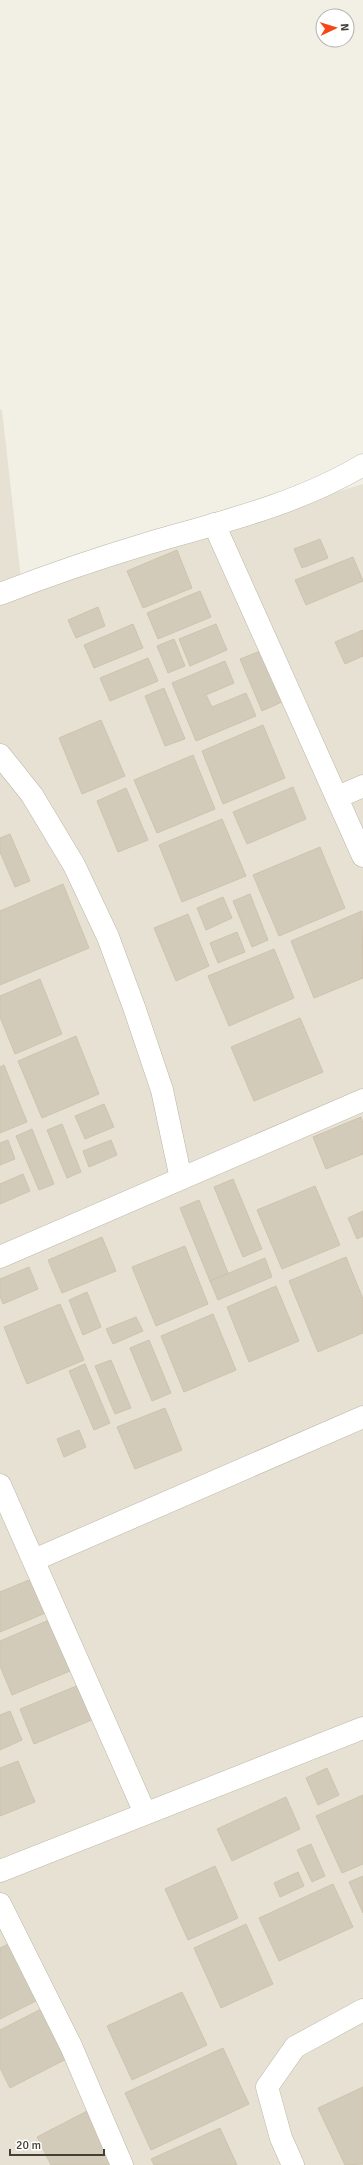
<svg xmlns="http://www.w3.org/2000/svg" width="363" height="2165" viewBox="0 0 363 2165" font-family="Signika,sans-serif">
<rect width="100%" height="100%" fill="#f2efe4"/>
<!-- residential -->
<path fill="#e6e1d2" d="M0,409L2,410L22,588L363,484V2165H0Z"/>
<!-- building -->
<path fill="#d3cbba" stroke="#cec3ad" d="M320,539L328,558L302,568L294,549Z
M177,550L192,588L143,608L127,571Z
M353,557L363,581L306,605L295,580Z
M200,591L211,617L158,639L147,613Z
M98,607L105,626L76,638L68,620Z
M133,624L143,648L94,668L84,645Z
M216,624L227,650L190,666L179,639Z
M363,630V656L345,664L335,642Z
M174,639L185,666L168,673L157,646Z
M263,650L284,701L262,711L240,659Z
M148,658L158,681L110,701L100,678Z
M225,661L234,683L206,695L212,707L246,693L256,716L196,741L172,683Z
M164,688L185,739L165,746L145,696Z
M101,720L125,776L82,794L59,738Z
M263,725L285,778L223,804L202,751Z
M193,755L215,809L157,833L134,780Z
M293,787L306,819L247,844L233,812Z
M126,788L148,840L118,852L97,801Z
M222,819L246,876L182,902L159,845Z
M10,834L30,881L15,887L0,852V838Z
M320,847L345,908L279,936L253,875Z
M63,884L89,948L0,985V911Z
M250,894L268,940L252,947L233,901Z
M223,897L232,918L206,930L197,908Z
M362,911L363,978L314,998L291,941Z
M188,914L209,966L176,981L154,928Z
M237,932L245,952L218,963L210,943Z
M274,949L294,998L229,1026L208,976Z
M40,979L62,1034L15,1054L0,1017V996Z
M300,1018L323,1072L254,1101L231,1047Z
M76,1036L99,1094L42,1118L18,1061Z
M4,1065L27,1122L0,1133V1067Z
M104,1104L114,1127L85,1139L75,1116Z
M361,1117L363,1123V1154L326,1169L313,1137Z
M62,1124L81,1172L67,1178L47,1130Z
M32,1129L54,1184L39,1190L16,1136Z
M8,1140L15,1159L0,1165V1143Z
M111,1140L117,1155L89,1167L83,1151Z
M23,1174L30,1191L0,1204V1184Z
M233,1179L262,1249L243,1257L214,1187Z
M315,1186L340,1245L282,1269L257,1210Z
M199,1200L228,1273L210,1281L180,1208Z
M363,1211V1236L357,1239L348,1218Z
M102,1237L116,1271L62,1293L48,1260Z
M185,1246L208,1304L156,1326L132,1267Z
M346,1257L363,1299V1333L318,1352L289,1281Z
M265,1258L272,1277L218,1300L210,1281Z
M29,1267L38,1289L3,1304L0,1296V1279Z
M276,1286L299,1341L249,1362L227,1307Z
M87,1292L101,1327L83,1335L69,1300Z
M60,1304L84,1360L27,1384L4,1327Z
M213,1314L236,1370L184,1392L161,1336Z
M136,1317L143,1331L113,1344L106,1329Z
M149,1340L171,1393L152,1401L130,1348Z
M111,1360L131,1408L115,1414L95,1366Z
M85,1364L110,1423L94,1430L69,1371Z
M165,1408L182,1450L135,1469L117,1427Z
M79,1430L86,1447L64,1457L57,1439Z
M34,1578L48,1612L0,1632V1592Z
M49,1620L70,1671L12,1695L0,1666V1641Z
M79,1685L94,1719L34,1744L20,1709Z
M10,1711L22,1740L0,1750V1715Z
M18,1761L35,1802L0,1816V1768Z
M327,1768L339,1795L318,1805L306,1778Z
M363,1795V1864L342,1873L316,1816Z
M286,1797L300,1829L232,1861L217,1829Z
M311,1844L325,1876L312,1882L297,1850Z
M215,1866L238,1918L188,1940L165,1889Z
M298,1872L304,1886L280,1897L274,1883Z
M363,1876V1913L349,1882Z
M333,1884L353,1927L279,1961L259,1918Z
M246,1924L273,1984L221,2008L194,1948Z
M13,1942L42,1998L0,2019V1948Z
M182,1992L207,2045L132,2080L107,2026Z
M45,2007L70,2057L10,2088L0,2068V2030Z
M223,2048L249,2104L151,2150L125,2093Z
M363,2087V2164L345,2165L318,2108Z
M91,2109L117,2160L106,2165H51L37,2137Z
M220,2128L237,2165H154L151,2159Z"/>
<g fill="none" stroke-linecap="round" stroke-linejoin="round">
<!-- minor casing -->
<g stroke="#bdb7a7" stroke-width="23">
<path id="minor" d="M214,524L363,856
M0,594C49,575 99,558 149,543C222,522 298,504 363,465
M0,755L32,795L74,865L108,937L134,1007L162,1090L181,1179
M338,797L363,786
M0,1257L363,1100
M0,1485L145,1813
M34,1560L363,1417
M0,1871L363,1728
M0,1904L71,2046L122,2165
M293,2165L281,2138L267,2087L295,2047L363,2010"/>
</g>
<!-- minor -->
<use href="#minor" stroke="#fff" stroke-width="22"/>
</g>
<!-- north arrow -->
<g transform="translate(335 28) rotate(86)"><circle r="19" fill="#ffffff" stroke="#b4b2ae"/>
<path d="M0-3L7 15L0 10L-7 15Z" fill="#f84516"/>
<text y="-6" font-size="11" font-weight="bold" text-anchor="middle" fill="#443f34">N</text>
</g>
<!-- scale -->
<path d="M10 2149v6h94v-6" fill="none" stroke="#443f34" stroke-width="2"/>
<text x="16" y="2149" font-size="12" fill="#443f34" stroke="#ffffff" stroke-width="3" paint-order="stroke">20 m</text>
</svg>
